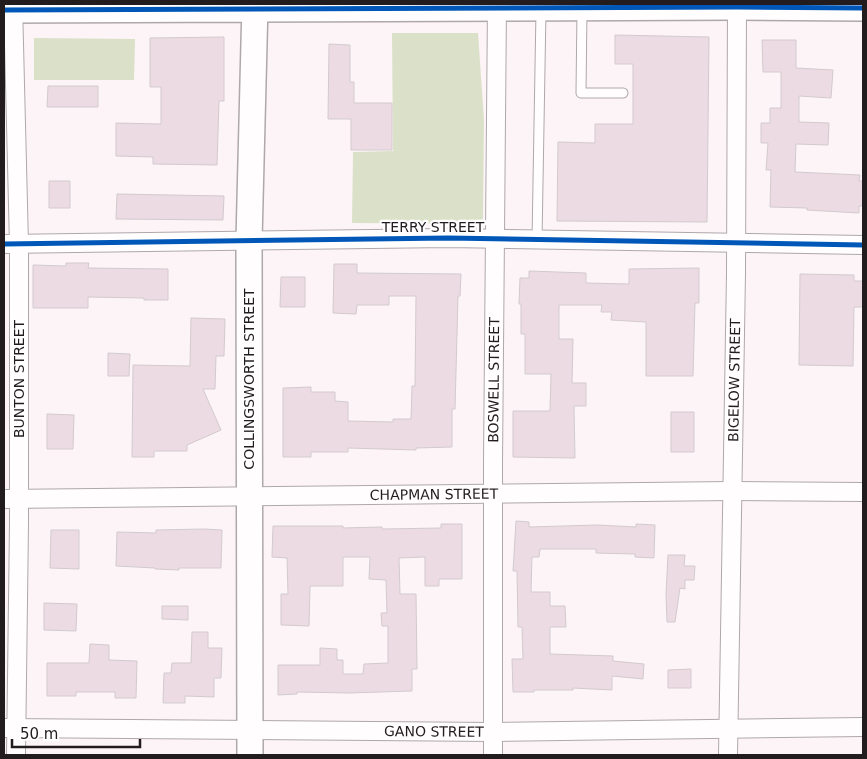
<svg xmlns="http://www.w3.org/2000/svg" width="867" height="759" viewBox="0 0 867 759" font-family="'DejaVu Sans',sans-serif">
<rect width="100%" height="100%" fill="#fcf4f7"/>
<!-- green -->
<path fill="#dbe1c8" d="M392,33H478L484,120L483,219L474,224L352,223L353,152L393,151Z
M34,38L135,39L134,80H34Z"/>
<!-- building -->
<path fill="#eddbe3" stroke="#d2cbce" d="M615,35L709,37L707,222L557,221L558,142L595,143V124H633V64H615Z
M224,37V101H219L217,165L153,164V157L116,156V123L161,124V87H150V38Z
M762,40H796V68L833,70L831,98L799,96V122L829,123L828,145L796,144L795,172L860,175L859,181H863V206H859V213L807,210V208L770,207L771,170H766L768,143H761V123H770V108H781V72H763Z
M329,44L350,45V82H354V103H392V150H351V119H328Z
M48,86H98V107H47Z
M49,181H70V208H49Z
M117,194L224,196L223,220L116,219Z
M66,263H89L88,268L168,269V300H144V298L88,297V308H33V265L66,266Z
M334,264H357V273L461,274L460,296H458L455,409H452V447L416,448V450L348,448V452H311V457H283V388L311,387V392H335V401L348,402V421L393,422V419H411L412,386H415L416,296H389V305H357L356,314L333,313Z
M699,268V303H695L693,376H646V322L611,320L612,312H601L602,305H559V339H573L572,383H586V406H574L575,458L513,457V411H550L551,374H525V334H521V304H519L520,278H529V271L586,273V283L629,284V269Z
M800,274L854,275V281H863V307H854L853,366L799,365Z
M281,277H305V307H280Z
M191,318L225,319L224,356H216L215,389H203L221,430L187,445V451H154V457H132L133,365L190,366Z
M108,353L130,354L129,376H108Z
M671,412H694V452H671Z
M47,414L74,415L73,449H47Z
M516,521L529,522V527L597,525L636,527V524L655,525L654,558L635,557V554L596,553V549H540L539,557H532L531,592H550V606H565L566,627H550V654L613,656V661L644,664L643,679L612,676V690L573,688V690H534V692H513L512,659H523L522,627H518L517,571H513Z
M441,524H462V579H439V586H425V557L399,558L400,594H416L417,669H412V691L349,693L297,692V694L278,695V665H320V648L337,649V660H343V674H363L364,664L388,663V626H382L381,613H387L386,580L369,579L370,557H343V586H310L309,626L281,625V594H288L287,558L272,557L273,526H343V528L382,527V529L441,528Z
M204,529L222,530L221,568H179V570L155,569V568L116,566L117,532L156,533V530Z
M51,530H79V569L50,568Z
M668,555H685L684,566H695L694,580H685V589L680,588L675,622H667L666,594Z
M44,603L77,604L76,631L44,630Z
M162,606H188V620L162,619Z
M192,632H208V648H222L221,678H214V697L185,696V703H163L164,673H171L172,663H191Z
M90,644L109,645V660L137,661L136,698H115V692H76V696H47V663H89Z
M691,669V688H668V670Z"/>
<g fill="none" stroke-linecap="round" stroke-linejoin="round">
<!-- lane casing -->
<g stroke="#afa8ab" stroke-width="11">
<path id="lane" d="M582,10L581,93H623
M537,240L541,10"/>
</g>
<!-- street casing -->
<g stroke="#afa8ab" stroke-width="20">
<g id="street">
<path d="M13,4L19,245V523L16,755"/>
<path d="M4,244L448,238L863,245"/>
<path id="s1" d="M4,499L732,491L863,492"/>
<path id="s2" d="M4,728L493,732L863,727"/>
<path id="s3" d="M493,755V463L497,4"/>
<path id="s4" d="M728,755L736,273L737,4"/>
</g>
</g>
<!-- secondary casing -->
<g stroke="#afa8ab" stroke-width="28">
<path id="secondary" d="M4,10L737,7L863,8
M250,755L249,240L255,4"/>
</g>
<!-- lane -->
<use href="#lane" stroke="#fffdfe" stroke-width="9"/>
<!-- street -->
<use href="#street" stroke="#fffdfe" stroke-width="18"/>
<!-- secondary -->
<use href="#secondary" stroke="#fffdfe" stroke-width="25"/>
<!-- cycleway casing -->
<g stroke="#fff" stroke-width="8">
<path id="cycleway" d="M4,10L737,7L863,8
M4,244L448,238L863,245"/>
</g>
<!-- cycleway -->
<use href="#cycleway" stroke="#0057b8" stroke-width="5"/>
</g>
<g text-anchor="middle" stroke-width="4.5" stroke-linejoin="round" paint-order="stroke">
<!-- street labels -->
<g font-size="14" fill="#221c1f" stroke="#fff">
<text x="433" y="232">TERRY STREET</text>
<text transform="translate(19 379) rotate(-90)" y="5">BUNTON STREET</text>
<text transform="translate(249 379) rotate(-90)" y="5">COLLINGSWORTH STREET</text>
<text dy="5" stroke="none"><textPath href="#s3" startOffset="375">BOSWELL STREET</textPath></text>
<text dy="5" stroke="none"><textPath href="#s4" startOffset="375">BIGELOW STREET</textPath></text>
<text dy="5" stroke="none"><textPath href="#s1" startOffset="430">CHAPMAN STREET</textPath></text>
<text dy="5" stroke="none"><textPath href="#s2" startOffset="430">GANO STREET</textPath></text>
</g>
</g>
<!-- border -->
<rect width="867" height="759" fill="none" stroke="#221c1f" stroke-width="10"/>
<!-- scale -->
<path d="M12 739v8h128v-8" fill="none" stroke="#221c1f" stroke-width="2.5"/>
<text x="20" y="739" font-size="15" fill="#221c1f" stroke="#ffffff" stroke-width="4" paint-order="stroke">50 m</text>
</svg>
